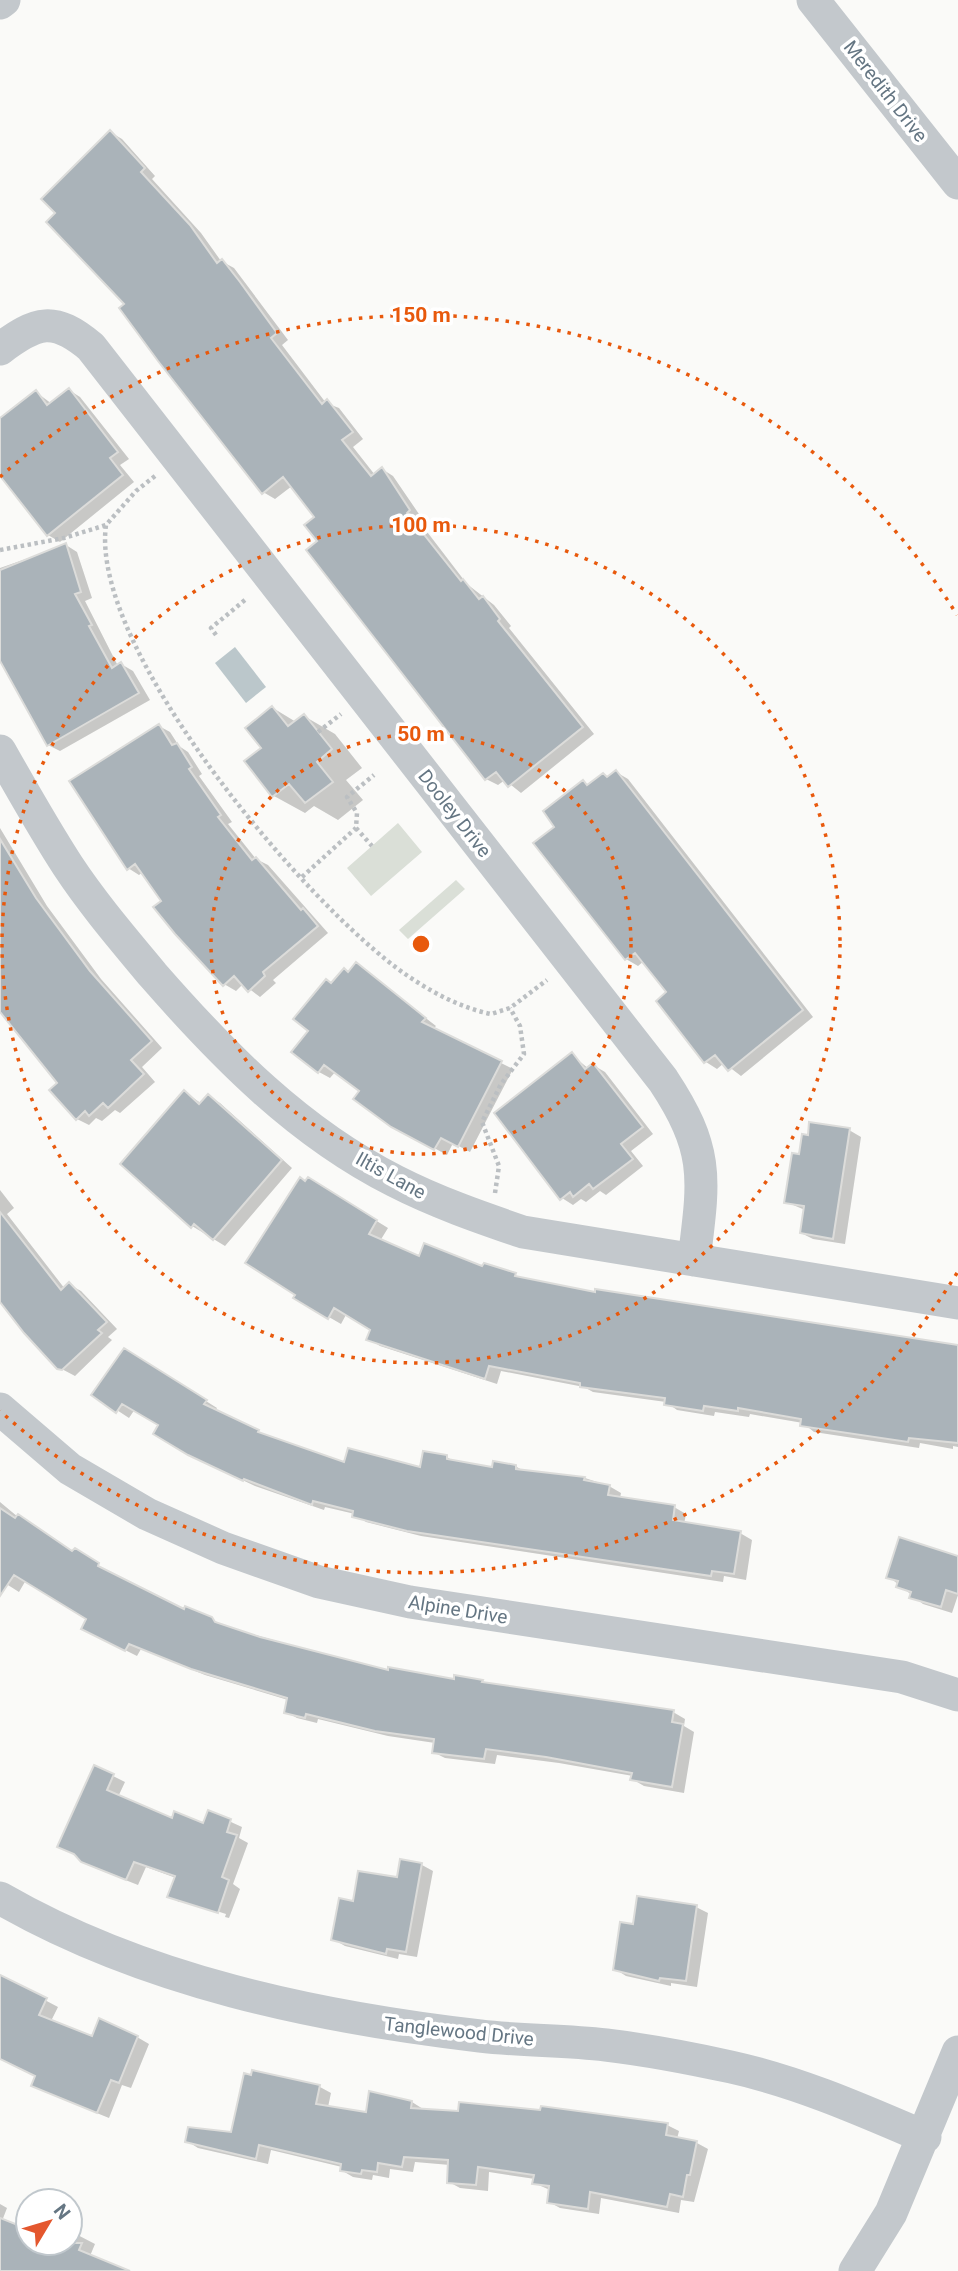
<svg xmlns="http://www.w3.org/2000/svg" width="958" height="2271" viewBox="0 0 958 2271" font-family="Roboto,sans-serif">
<rect width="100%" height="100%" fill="#fafaf8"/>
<!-- green -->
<path fill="#dadfd7" d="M398,823L422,852L371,896L347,868Z
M456,880L465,889L408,939L399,930Z"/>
<!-- water -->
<path fill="#bbc7cb" d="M235,647L266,687L246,703L215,663Z"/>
<!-- shadow -->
<path fill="#0003" d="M110,132L122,139L155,176L152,179L201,233L221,261L234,268L288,340L282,345L326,403L339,408L363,439L353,447L375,475L382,469L393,476L421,517L418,520L467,584L494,605L511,626L509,628L594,734L521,793L505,780L498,785L486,779L319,542L317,518L292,486L275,499L263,492L57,213Z
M69,390L80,397L129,459L120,465L134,482L60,542L48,535L0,475V420L36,392L52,404Z
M66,545L77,552L92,598L85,601L118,666L121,664L133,671L150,700L60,751L48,745L0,660V568Z
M273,708L296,722L304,716L335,734L362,768L346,780L363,800L338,820L314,806L305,813L274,796Z
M159,726L170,732L179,746L188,752L202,774L199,776L232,822L228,824L256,859L268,865L328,933L273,980L276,983L260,997L243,984L236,991L224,984L143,872L139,875L128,868Z
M616,772L628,779L813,1017L741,1076L724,1063L717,1069L706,1062L658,1001L669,993L644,961L638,966L626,959L557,827L583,782L589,786L603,775L609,778Z
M0,828L47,906L101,979L162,1048L142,1067L155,1082L120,1113L115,1110L102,1121L96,1118L89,1125L77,1119L59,1083L0,1009Z
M356,964L436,1026L433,1029L513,1069L470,1152L453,1143L447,1155L392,1125L361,1090L336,1071L330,1078L319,1072L311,1031L332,985Z
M572,1055L589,1069L593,1065L605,1072L653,1134L631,1151L643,1166L606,1195L600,1191L586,1202L581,1199L573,1205L562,1198Z
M185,1092L202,1104L209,1097L220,1103L292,1168L225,1246L192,1226Z
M849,1130L861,1137L845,1244L813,1239L801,1233L805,1210L786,1202Z
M307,1182L320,1186L388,1228L380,1241L420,1258L484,1269L485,1265L526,1280L596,1294L958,1347V1447L953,1446V1449L920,1443L919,1448L814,1432L803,1423L750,1414L749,1417L715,1412L714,1416L677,1410L666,1402L593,1392L584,1387L501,1371L497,1384L380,1346L369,1339L373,1329L347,1313L341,1324L296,1298Z
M0,1190L14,1208L7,1214L65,1289L70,1285L81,1291L117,1329L108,1337L112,1340L75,1376L58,1367L0,1298Z
M136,1357L217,1408L215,1411L270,1438L345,1464L422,1469L447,1457L456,1463L493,1469L515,1466L524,1471L585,1478L609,1486L621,1493L620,1498L674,1507L686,1514L684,1524L740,1533L752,1540L746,1580L724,1576L723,1582L421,1536L366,1522L355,1514L325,1507L324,1510L255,1486L202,1461L161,1424L135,1409L129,1418L94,1395Z
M0,1502L18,1517L109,1573L184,1611L211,1619L224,1626L389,1673L482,1681L488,1685L673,1712L685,1719L684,1726L694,1732L684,1793L644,1786L632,1779L633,1776L559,1763L497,1755L495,1764L445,1758L433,1752L435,1743L388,1736L318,1719L317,1723L297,1718L286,1712L288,1700L205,1675L141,1649L137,1656L95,1635L89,1618L26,1580L19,1592L0,1580Z
M958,1557V1595L952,1613L923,1604L889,1577Z
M113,1776L125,1782L118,1797L173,1821L204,1825L209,1812L242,1827L239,1838L248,1843L233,1884L240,1889L229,1918L225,1917L226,1914L179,1899V1902L169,1896L176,1878L146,1867L138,1885L95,1868L71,1853Z
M422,1865L433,1871L417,1957L399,1954L398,1959L345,1946L333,1939L354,1903Z
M696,1907L708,1913L697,1987L671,1983V1986L626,1976L615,1969L634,1926Z
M5,1979L58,2007L51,2021L93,2038L137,2037L149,2044L131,2088L122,2085L109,2118L45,2092L34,2086L37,2077L0,2058V1982Z
M320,2087L331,2093L328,2107L367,2114L412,2102L423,2109L667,2125L679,2131L677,2139L697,2143L708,2149L694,2202L681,2200L679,2213L601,2198L599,2214L560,2208L549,2202L550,2190L534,2183L535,2179L489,2172L488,2191L460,2188L449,2182L450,2165L415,2162L413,2172L390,2169L389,2178L373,2175L372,2180L353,2177L341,2170L342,2167L271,2150L268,2164L198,2148L187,2141L232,2134Z
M0,2204L7,2208L2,2221L28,2231V2243H70V2231L95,2244L90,2256L105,2271H0Z"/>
<!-- building -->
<path fill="#aab3b9" stroke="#dcdcda" stroke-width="2" d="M110,130L145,168L141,172L190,225L217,263L222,259L240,282L277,333L271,338L322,404L327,399L353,432L342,440L371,476L382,467L410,510L407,513L461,581L463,579L479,599L483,596L500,619L498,621L583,727L508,787L496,772L485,780L306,550L317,541L304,525L314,517L283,477L262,494L158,361L119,308L124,304L46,222L55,213L41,199Z
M69,388L118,452L110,458L123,475L47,536L0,476V418L36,390L47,405Z
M66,543L81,592L75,594L92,625L89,626L112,668L121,662L139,693L47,746L0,661V570Z
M272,706L288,726L304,714L332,749L317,762L333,782L305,803L289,784L272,797L244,761L261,748L245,728Z
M159,724L172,745L177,743L192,767L189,769L221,815L218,817L252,860L256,857L301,910L303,908L318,926L263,972L265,976L248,992L234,976L223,986L175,934L153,907L161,901L135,864L127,870L69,781Z
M616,770L803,1010L728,1071L715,1055L704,1063L656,1001L666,992L635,953L625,960L533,843L554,827L543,811L583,780L587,785L603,773L607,777Z
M0,839L36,898L90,971L152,1041L131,1060L144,1074L108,1108L103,1103L89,1116L85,1111L76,1120L49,1090L57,1083L0,1012Z
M356,962L426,1018L422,1022L502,1061L458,1147L441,1138L434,1150L391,1127L353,1099L359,1091L324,1065L318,1073L291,1052L308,1031L293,1019L326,979L331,983L344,968L348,972Z
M572,1052L585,1069L593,1063L643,1127L621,1144L633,1159L593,1189L589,1184L573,1197L570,1192L560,1200L494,1113Z
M184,1090L199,1104L208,1094L282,1160L213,1240L194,1224L191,1228L120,1164Z
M809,1122L850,1128L833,1239L800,1233L804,1206L784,1203L792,1153L799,1154L802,1134L808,1135Z
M300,1177L305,1181L308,1177L377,1220L369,1234L419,1256L424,1243L482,1266L484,1263L516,1273L515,1276L595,1292V1289L958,1345V1443L909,1438L908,1442L800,1426L801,1419L738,1408V1411L704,1406L703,1411L664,1405L665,1398L580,1387V1383L489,1366L485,1379L366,1340L370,1330L334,1308L328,1319L293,1298L295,1295L245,1263Z
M0,1212L61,1290L69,1282L107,1322L98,1330L102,1333L62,1370L57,1369L24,1333L0,1302Z
M124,1348L207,1400L204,1404L259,1430L258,1432L344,1462L348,1448L420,1467L423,1451L447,1455V1459L492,1467L493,1461L516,1465V1469L585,1477L584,1480L610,1485L608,1495L675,1505L673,1520L741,1531L734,1574L712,1571L711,1576L407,1531L352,1517L353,1511L313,1501L312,1505L244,1479L243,1481L188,1455L153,1434L158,1425L122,1404L116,1413L91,1395Z
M0,1508L15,1518L18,1514L72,1551L75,1548L99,1563L98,1566L184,1609L185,1606L212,1617L215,1622L260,1637L388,1670V1667L454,1679V1675L483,1680L482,1682L674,1710L672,1722L683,1724L672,1787L630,1780L632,1773L546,1757L486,1749L484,1759L432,1753L434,1739L375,1731L306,1714L305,1718L284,1713L287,1698L191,1669L129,1644L125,1651L81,1629L86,1619L14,1575L0,1596Z
M899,1537L958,1556V1594L946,1590L941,1607L909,1598L911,1592L896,1587L898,1581L886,1578Z
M94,1765L114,1774L107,1790L172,1818L174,1811L203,1823L208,1810L231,1819L227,1832L237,1835L222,1877L229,1880L218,1913L167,1897L175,1876L134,1862L126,1880L81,1862L74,1854L57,1847Z
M400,1859L422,1863L406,1952L387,1949L386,1954L331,1940L339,1898L353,1901L358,1871L397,1877Z
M637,1896L697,1905L686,1981L660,1978L659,1981L613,1970L620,1922L633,1924Z
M0,1975L47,1998L39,2015L92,2036L99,2018L138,2036L119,2083L111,2080L97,2113L31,2086L35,2076L0,2059Z
M252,2070L320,2085L316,2104L366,2112L369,2091L412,2101L411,2108L458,2111L459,2102L540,2110L541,2106L668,2123L666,2135L697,2141L690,2175H687L683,2197L670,2194L667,2207L590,2192L588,2209L547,2203L549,2186L532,2184L534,2175L478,2167L476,2185L447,2183L448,2160L404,2157L402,2167L378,2163L377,2172L362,2170L361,2174L340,2171L341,2164L259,2145L256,2159L185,2142L188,2127L231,2132L244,2073L251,2075Z
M0,2218L28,2229V2243H82L79,2250L130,2271H0Z"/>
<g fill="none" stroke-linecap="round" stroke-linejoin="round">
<!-- path -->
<path stroke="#bbbfc2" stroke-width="4.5" stroke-dasharray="3.5 3.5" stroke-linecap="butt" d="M155,476L136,491L106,525C89,649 307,906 405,974C431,992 461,1008 491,1014L510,1008L547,980
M0,550L64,538L106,525
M216,635L211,628L245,600
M318,732L341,714
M356,828L372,846
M302,877L356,828L357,813L347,797L374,775
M495,1193L499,1166L482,1122L501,1084L524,1054L520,1026L510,1008"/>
<!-- minor -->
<path stroke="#c3c8cc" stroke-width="33" d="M813,0L958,183
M0,3L4,0
M0,349C37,321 54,316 91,347L663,1080C710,1151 704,1179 694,1260
M0,751C22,790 44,829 68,866C93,904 124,940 153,975C223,1055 298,1132 395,1181C436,1202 479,1217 523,1232L958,1303
M0,1409L70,1469L147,1514L223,1548L319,1582L410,1602L902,1677L958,1695
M0,1898C144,1981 316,2017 480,2036C522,2041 564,2040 606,2045C648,2050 690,2058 731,2067C799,2082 862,2110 925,2137
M855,2271L891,2213L958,2052"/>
</g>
<!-- distance rings -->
<g fill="none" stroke="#e8590c" stroke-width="3.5" stroke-dasharray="3.5 7">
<circle cx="421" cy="944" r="210"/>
<circle cx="421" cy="944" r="419"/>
<path d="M957 1273A629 629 0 0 1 0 1411M0 477A629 629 0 0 1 957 615"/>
</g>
<g text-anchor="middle" stroke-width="7" stroke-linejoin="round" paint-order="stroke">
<!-- street labels -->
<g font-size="19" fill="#657683" stroke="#fff">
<text transform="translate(886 91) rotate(52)" y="7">Meredith Drive</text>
<text transform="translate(455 813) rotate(52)" y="7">Dooley Drive</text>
<text transform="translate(391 1175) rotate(29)" y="7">Iltis Lane</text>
<text transform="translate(458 1609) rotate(9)" y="7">Alpine Drive</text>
<text transform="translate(459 2031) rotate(6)" y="7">Tanglewood Drive</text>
</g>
</g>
<circle cx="421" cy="944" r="10" fill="#e8590c" stroke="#fff" stroke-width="3.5"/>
<g font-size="21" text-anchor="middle" font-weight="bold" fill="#e8590c" stroke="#fff" stroke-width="7" stroke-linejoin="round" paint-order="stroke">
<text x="421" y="322">150 m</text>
<text x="421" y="532">100 m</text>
<text x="421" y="741">50 m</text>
</g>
<!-- north arrow -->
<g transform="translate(49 2222) rotate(52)"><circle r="33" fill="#ffffff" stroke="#c1c8cd" stroke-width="2"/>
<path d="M0-5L12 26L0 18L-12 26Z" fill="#e4572e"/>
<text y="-10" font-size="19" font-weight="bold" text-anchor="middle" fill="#657683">N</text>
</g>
</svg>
